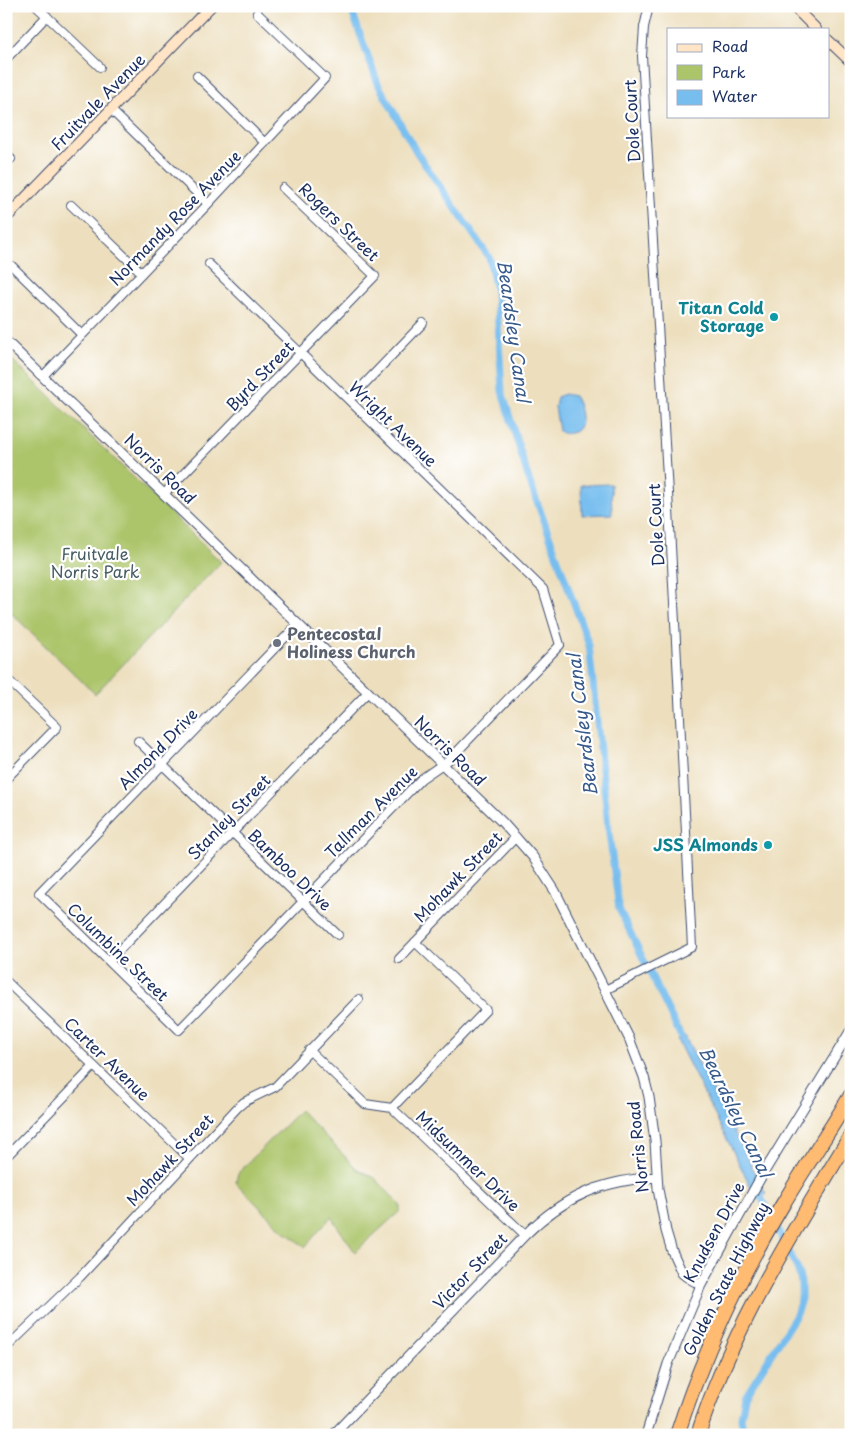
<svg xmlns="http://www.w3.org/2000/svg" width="857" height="1441" viewBox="0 0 857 1441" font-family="'Playpen Sans',sans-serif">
<rect width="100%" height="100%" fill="#fff"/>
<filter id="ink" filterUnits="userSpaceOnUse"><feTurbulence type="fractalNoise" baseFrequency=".02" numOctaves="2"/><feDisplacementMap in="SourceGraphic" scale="10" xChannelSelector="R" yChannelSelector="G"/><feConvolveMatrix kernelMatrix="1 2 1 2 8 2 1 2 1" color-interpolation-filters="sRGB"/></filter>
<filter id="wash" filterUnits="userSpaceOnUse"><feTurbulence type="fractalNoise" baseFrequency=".0096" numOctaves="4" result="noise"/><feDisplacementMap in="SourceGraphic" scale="20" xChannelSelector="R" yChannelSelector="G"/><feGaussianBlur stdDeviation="1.12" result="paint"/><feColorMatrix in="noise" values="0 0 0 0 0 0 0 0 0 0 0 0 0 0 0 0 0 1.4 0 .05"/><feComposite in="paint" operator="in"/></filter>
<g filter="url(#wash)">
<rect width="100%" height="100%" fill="#eddfbe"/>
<!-- green -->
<path fill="#acc56b" stroke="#647a64" d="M6,354L221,562L95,694L6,608Z
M300,1110L357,1169L375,1178L400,1205V1211L355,1252L331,1217L305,1247L281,1229L237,1184L236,1181L238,1173Z"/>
<!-- water -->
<path fill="#77beef" stroke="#4976a6" d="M564,394L574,396C581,406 587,431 570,433C565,434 563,434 559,431L555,407L557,397Z
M611,484L612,514L582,515L581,485Z
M685,1036L766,1194L757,1199L677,1040Z"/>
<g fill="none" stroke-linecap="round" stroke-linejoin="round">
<!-- canal -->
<path stroke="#77beef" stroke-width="7" d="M350,6L378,84L417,153L489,257L496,291L502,391L528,477L589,645L608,826L619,909L685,1045
M744,1435L741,1418L745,1396L796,1315L801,1299V1282L797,1268L757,1189"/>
</g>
</g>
<g filter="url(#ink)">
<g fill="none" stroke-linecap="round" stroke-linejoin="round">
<!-- minor casing -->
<g stroke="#3a496c" stroke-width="10">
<path id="minor" d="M36,6L100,67
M6,59L47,16
M197,76L265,143
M111,110L208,204
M6,155L11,159
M71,205L142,273
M209,264L543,589L560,645L450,759L421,779L179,1030L39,893L298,624
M12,266L82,335
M43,376L208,204L325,78L257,13
M349,400L423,323
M164,494L375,276L283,188
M6,678L57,727L6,779
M138,741L338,935
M399,959L516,837
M109,961L368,692
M6,981L189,1158
M605,990L692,947L670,527L642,56L644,27L649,6
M309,1050L365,1104L392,1108
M392,1108L486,1010L415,942
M392,1108L525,1235
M6,1157L94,1066
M6,1348L80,1277L237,1108L244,1102L275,1087L359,999"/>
</g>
<!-- tertiary casing -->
<g stroke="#3a496c" stroke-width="11">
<path id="tertiary" d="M6,341L502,822L533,857L555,891L629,1038L644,1077L649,1097L655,1141L658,1189L666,1231L672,1251L682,1273L687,1277L701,1285
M333,1435L525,1235C563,1197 603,1180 657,1177
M646,1435L668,1364L701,1285L761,1177L851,1030"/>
</g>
<!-- secondary casing -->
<g stroke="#3a496c" stroke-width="12">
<path id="secondary" d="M793,6L816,29
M828,40L851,62
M6,218L211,6
M6,1427L14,1435"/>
</g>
<!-- motorway casing -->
<g stroke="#3a496c" stroke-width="16">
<path id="motorway" d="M677,1435C703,1354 739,1277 783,1204C805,1167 829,1132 851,1095
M698,1435C732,1327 794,1231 851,1135"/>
</g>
<!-- minor -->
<use href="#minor" stroke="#fff" stroke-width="8"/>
<!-- tertiary -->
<use href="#tertiary" stroke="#fff" stroke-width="9"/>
<!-- secondary -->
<use href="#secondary" stroke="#ffe4c6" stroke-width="10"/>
<!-- motorway -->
<use href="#motorway" stroke="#ffbb71" stroke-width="14"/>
</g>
</g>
<!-- markers -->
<g fill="#0f9aa8" stroke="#fff" stroke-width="2">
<circle cx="774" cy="317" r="5"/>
<circle cx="768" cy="845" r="5"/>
</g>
<circle fill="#6b7280" stroke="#fff" stroke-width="2" cx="277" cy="643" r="5"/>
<g text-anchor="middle" stroke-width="4.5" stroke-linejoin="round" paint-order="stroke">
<!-- street labels -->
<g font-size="16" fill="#1b2f5e" stroke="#fff">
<text transform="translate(98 102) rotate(-46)" y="6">Fruitvale Avenue</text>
<text transform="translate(632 121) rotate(-93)" y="6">Dole Court</text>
<text transform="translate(175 218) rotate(-46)" y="6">Normandy Rose Avenue</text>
<text transform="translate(339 222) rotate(44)" y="6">Rogers Street</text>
<text transform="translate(260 376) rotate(-46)" y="6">Byrd Street</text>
<text transform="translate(393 424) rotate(44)" y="6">Wright Avenue</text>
<text transform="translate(160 469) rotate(44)" y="6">Norris Road</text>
<text transform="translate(656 525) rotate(-93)" y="6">Dole Court</text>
<text transform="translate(158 749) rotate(-46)" y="6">Almond Drive</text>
<text transform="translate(450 751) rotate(44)" y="6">Norris Road</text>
<text transform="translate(371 812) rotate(-45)" y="6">Tallman Avenue</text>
<text transform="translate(229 817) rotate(-46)" y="6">Stanley Street</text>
<text transform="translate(290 870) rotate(44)" y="6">Bamboo Drive</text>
<text transform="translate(458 877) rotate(-46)" y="6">Mohawk Street</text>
<text transform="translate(118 952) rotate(44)" y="6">Columbine Street</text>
<text transform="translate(107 1059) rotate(44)" y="6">Carter Avenue</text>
<text transform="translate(638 1147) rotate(-96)" y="6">Norris Road</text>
<text transform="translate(170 1160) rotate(-47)" y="6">Mohawk Street</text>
<text transform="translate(468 1161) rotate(44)" y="6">Midsummer Drive</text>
<text transform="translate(714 1232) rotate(-62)" y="6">Knudsen Drive</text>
<text transform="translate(470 1271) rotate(-46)" y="6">Victor Street</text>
<text transform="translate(726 1279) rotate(-63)" y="6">Golden State Highway</text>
</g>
<!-- culture labels -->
<g font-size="16" font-weight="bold" fill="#0d838f" stroke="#fff" text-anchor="end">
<text x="764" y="314">Titan Cold<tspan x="764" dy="18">Storage</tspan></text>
<text x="758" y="851">JSS Almonds</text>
</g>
<!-- park labels -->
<g font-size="16" fill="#465c62" stroke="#fff">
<text x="95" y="560">Fruitvale<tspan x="95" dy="18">Norris Park</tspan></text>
</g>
<!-- worship labels -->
<g font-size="16" font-weight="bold" fill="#5b616d" stroke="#fff" text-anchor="start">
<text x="287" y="640">Pentecostal<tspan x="287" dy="18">Holiness Church</tspan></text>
</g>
<!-- water labels -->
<g font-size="18" font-style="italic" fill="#375a8a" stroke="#fff">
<text transform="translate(513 331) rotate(82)" y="6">Beardsley Canal</text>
<text transform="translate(583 725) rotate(-97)" y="6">Beardsley Canal</text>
<text transform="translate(735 1112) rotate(64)" y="6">Beardsley Canal</text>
</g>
</g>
<!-- margin -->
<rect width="857" height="1441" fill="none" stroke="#fff" stroke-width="25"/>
<!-- legend -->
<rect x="667" y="28" width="162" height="90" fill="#ffffff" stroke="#a4acbf"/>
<rect x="677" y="44" width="25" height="8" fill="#ffe4c6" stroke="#a4acbf"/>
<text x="712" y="52" font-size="15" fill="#1b2f5e">Road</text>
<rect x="677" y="65" width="25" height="15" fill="#acc56b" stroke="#a4acbf"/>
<text x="712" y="78" font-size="15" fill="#1b2f5e">Park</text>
<rect x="677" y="90" width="25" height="15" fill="#77beef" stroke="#a4acbf"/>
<text x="712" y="102" font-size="15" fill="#1b2f5e">Water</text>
</svg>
